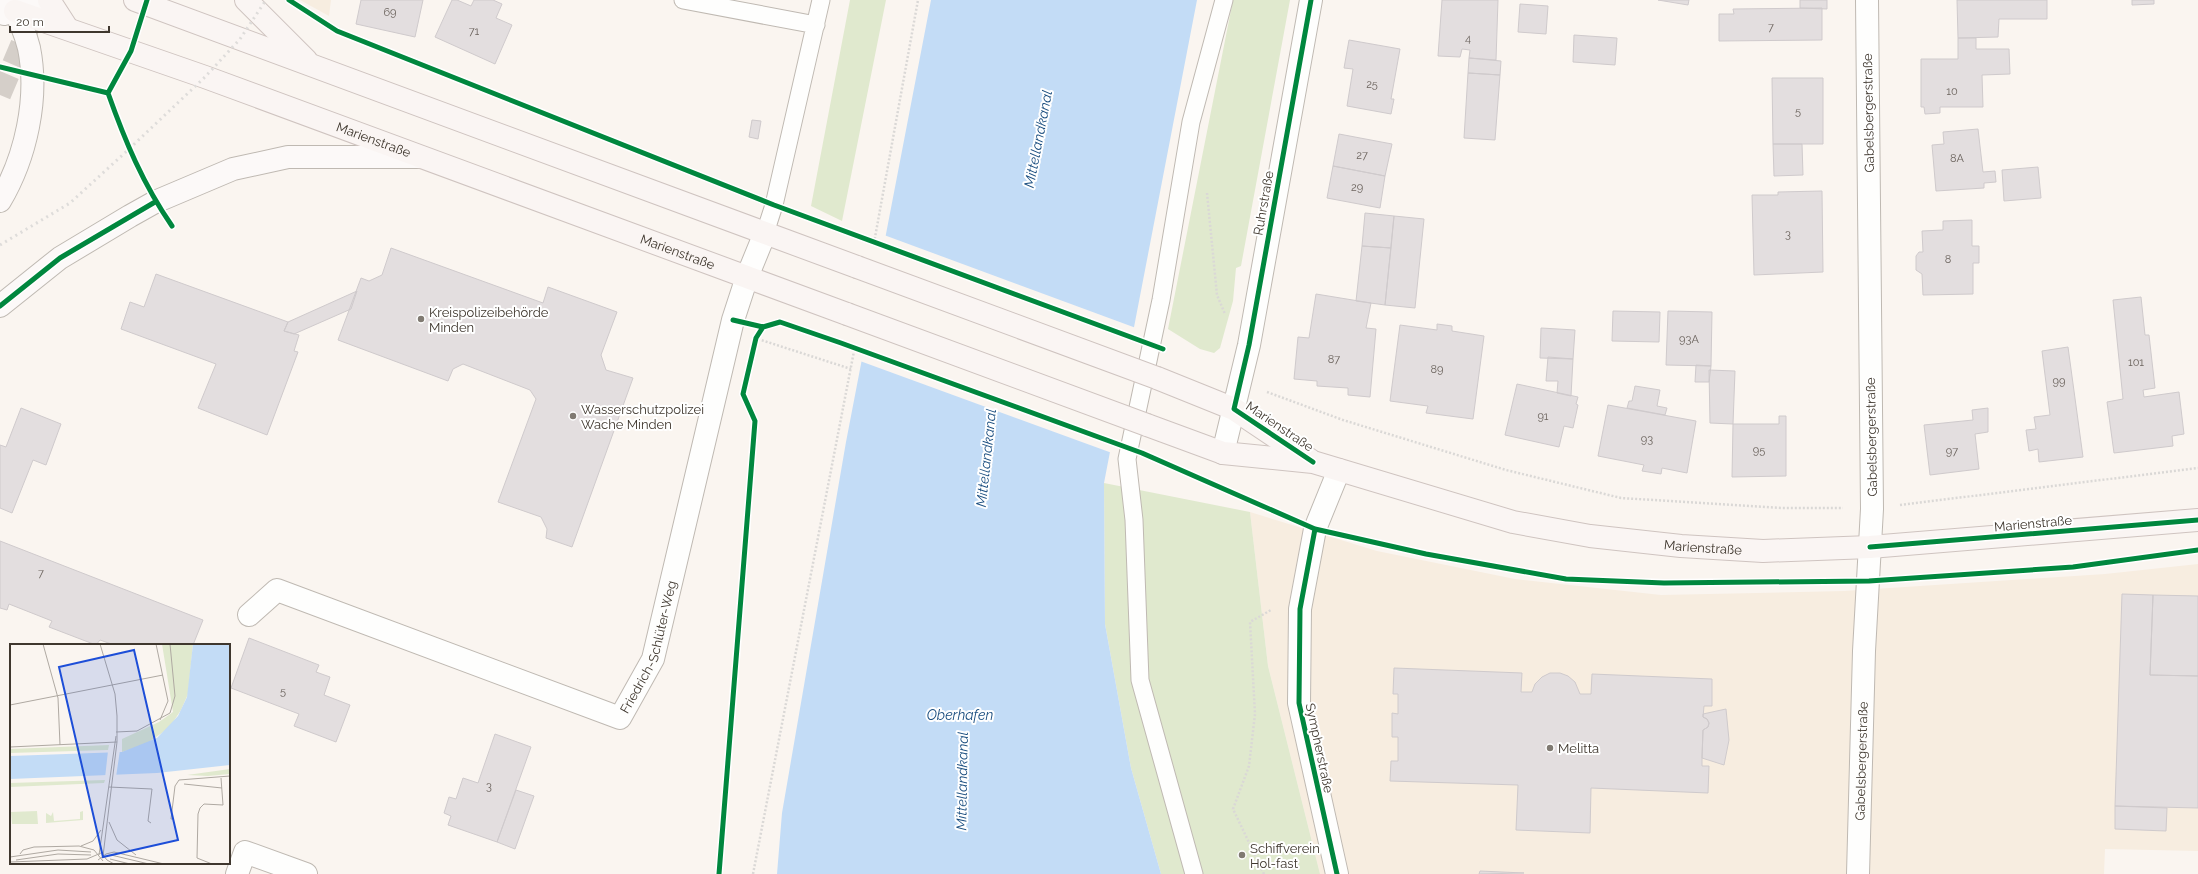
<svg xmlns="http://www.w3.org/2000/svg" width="2198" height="874" viewBox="0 0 2198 874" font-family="Raleway,sans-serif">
<rect width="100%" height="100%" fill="#faf5f0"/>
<!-- built -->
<path fill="#f7ede0" d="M300,0H331L329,16Z
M1250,512L1377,551L1515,579L1661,595L1844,591L2105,574L2198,564V851L2105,849L2104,874H1320L1268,666Z"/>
<!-- green -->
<path fill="#e0e9ce" d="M850,0H886L842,221L811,206Z
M1233,0H1290L1241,266L1236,268L1233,301L1220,348L1214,353L1200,349L1168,329Z
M1104,483L1250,512L1268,666L1320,874H1161L1131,768L1105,624Z"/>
<!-- water -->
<path fill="#c3dcf6" d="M931,0H1197L1104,483L1105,624L1131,768L1161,874H777L782,813L846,442Z"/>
<!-- pier -->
<path fill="#faf5f0" d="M884,235L1136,328L1112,453L860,361Z"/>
<!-- building -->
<path fill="#e3dedf" stroke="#cfcacc" d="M361,0H423L415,37L356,24Z
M452,0H457L471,6L474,0H493L502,4L496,18L512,25L495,64L435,37Z
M1442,0H1498L1496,60L1469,58L1470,50L1462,49L1460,57L1438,56Z
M1658,0H1689L1688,5Z
M1800,0H1827V9L1800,8Z
M1957,0H2047V19H1999L1998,37L1958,38Z
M2132,0H2154V4L2132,5Z
M1520,4L1548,6L1546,34L1518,32Z
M1822,8V40L1719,41V14H1734L1733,9Z
M1574,35L1617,38L1615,65L1573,62Z
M1958,38H1976V49H2009L2010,74L1982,75L1983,107H1940V113L1925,114L1924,107H1921V59H1958Z
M1349,40L1400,49L1391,99H1394L1391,114L1347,106L1353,69L1344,68Z
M1469,58L1501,61L1500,75L1468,73Z
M1468,73L1500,75L1495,140L1464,138Z
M1772,78H1823V144H1773Z
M752,120L761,121L758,139L749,137Z
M1978,129L1983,172L1995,171L1996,182L1984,183V188L1936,191L1932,145L1944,144L1943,132Z
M1339,134L1392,144L1385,176L1333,166Z
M1773,144H1802L1803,175L1774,176Z
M1333,166L1385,176L1380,208L1327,198Z
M2038,167L2041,198L2004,201L2002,170Z
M1822,191L1823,272L1754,275L1752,195H1778V192Z
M1365,213L1394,216L1391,248L1362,246Z
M1394,216L1424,219L1415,308L1385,305Z
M1972,220V246H1979V263H1973V294L1923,295L1922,274L1916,270V256L1919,252H1923L1922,231L1943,230V221Z
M1362,246L1391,248L1385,305L1356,301Z
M391,248L543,303L548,287L617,312L601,355L606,370L633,378L572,547L546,538L547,529L541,517L498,502L536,399L530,390L463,364L453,369L448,381L338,340L361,278L369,281L382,275Z
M156,274L288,322L284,331L299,335L294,351L298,352L267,435L198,408L216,364L121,329L130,302L144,307Z
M357,291L351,309L294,334L284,331L288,322Z
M1316,294L1371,303L1366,328L1376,329L1370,397L1348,395V388L1317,386V381L1294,379L1298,337L1309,338Z
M2141,297L2145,335H2149L2155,388L2143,390L2144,397L2179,392L2184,434L2172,436L2173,446L2114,453L2107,402L2123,399L2113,300Z
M1613,311L1660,312L1659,342L1612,341Z
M1668,311L1712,312L1711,366L1666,365Z
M1437,324L1452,326V331L1484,336L1473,419L1426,413L1428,406L1390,401L1400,325L1437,330Z
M1541,328L1575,330L1573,359L1540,358Z
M2068,347L2083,457L2039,462L2038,449L2029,451L2026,430L2036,429L2034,417L2050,415L2042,351Z
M1548,357L1573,359L1571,396L1557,393L1558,381H1546Z
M1696,365L1711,366L1709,382H1695Z
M1709,370L1735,371L1733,424L1710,423Z
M1517,384L1578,397L1576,404L1578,405L1573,428L1564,426L1559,447L1505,435Z
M1635,386L1660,390L1657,406L1667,408L1665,415L1627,408L1629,401H1632Z
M1608,405L1696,421L1687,473L1662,468L1661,474L1642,471L1644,465L1598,456Z
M21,408L61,424L46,465L33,460L12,513L0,508V445L6,447Z
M1988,408V432L1975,434L1979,469L1930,475L1924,425L1973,420L1972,410Z
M1779,416H1786V476L1732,477L1733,424H1779Z
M0,541L203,620L193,645H114L100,640L96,645L49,627L52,621L9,604L7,610L0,608Z
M2122,594L2153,595L2150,675L2198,676V808L2115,806Z
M2153,595L2198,596V676L2150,675Z
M249,638L319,665L316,672L330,677L324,695L350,705L336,742L294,726L299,714L231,688Z
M1394,668L1522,673L1521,692H1532L1535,684L1542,677L1550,673H1560L1568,676L1575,682L1580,694H1591L1592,674L1712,679V706H1704L1703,717L1707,719L1709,723L1708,727L1703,730L1702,758V766H1709L1708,793L1591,788L1590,833L1516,830L1518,785L1390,781L1391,761H1398V737H1392V713L1398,714V694H1393Z
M1726,709L1729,740L1724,765L1702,758L1703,730L1708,727L1709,723L1707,719L1703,717V714Z
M495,734L531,747L497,842L448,825L451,816L444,813L449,797L456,799L463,778L478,783Z
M516,790L534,796L515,849L497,842Z
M2115,806L2167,808L2166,831L2115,829Z
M1480,871L1524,873L1479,874Z"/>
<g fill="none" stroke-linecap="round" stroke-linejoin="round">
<!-- secondary-tunnel -->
<path stroke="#d5cfc9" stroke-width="22" stroke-dasharray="22 11" stroke-linecap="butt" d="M0,95L30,24"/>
<!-- lane casing -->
<g stroke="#bfb9b2" stroke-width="19">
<path id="lane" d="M683,0L816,25
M765,233L774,205L821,0
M1194,874L1140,680L1134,520L1127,459L1161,300L1191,122L1224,0"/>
</g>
<!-- street casing -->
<g stroke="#bfb9b2" stroke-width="24">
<g id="street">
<path d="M1223,453L1249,345L1311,0"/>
<path id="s1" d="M249,615L277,590L620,718L653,659L733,320L747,277L765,233"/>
<path d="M237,874L245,852L306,874"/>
<path d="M1337,874L1299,703L1300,609L1315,529L1339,470"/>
<path id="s2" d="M1858,874L1864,651L1872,509L1867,0"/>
</g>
</g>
<!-- secondary casing -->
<g stroke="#bfb9b2" stroke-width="24">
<path id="secondary" d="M4,14L49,0
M0,201C26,157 39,98 29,48C25,32 17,14 9,0
M0,306L60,258L130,216L155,202L233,169L288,157H419"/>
</g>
<!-- primary casing -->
<g stroke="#cfc4c0" stroke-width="24">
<g id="primary">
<path d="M49,0L67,28"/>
<path d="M135,0L857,267"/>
<path d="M246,0L306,60"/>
<path id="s3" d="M15,11L205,77L847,314"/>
<path d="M1157,378L1234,409L1310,460"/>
<path id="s4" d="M1147,425L1223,453L1313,462L1513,522L1590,536L1681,546L1763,551L1870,547L2198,520"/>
</g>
</g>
<!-- path -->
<path stroke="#dad8d6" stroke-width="2.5" stroke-dasharray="2 2" stroke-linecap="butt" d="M1207,193L1217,295L1225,314
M874,243L918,0
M758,339L851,369
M1267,392L1343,420L1506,470L1621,498L1782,508H1843
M1900,505L2198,468
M753,874L855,346
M1264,874L1233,809L1249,766L1255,714L1250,622L1271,610"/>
<!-- lane -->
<use href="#lane" stroke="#fefefd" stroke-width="17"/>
<!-- street -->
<use href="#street" stroke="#fefefd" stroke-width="22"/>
<!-- secondary -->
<use href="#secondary" stroke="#fcf9f8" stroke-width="22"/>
<!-- primary -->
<use href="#primary" stroke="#faf5f3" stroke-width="22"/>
<!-- rail -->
<path stroke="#dedcda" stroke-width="3" stroke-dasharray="2 4" stroke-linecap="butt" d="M0,245L70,203L128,150L205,77L240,39L266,0"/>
<!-- primary-bridge casing -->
<g stroke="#cfc4c0" stroke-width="24" stroke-linecap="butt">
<path id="primary-bridge" d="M857,267L1157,378
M847,314L1147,425"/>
</g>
<!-- primary-bridge -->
<use href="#primary-bridge" stroke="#faf5f3" stroke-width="22"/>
<!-- cycleway casing -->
<g stroke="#fff" stroke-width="8">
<path id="cycleway" d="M289,0L337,31L774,205L1163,349
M1311,0L1249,345L1234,409L1313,462
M0,67L108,93C125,141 143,184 172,226
M108,93L131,51L147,0
M0,306L60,258L155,202
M733,320L763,327L780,322L841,343L1142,453L1315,529L1426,554L1566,579L1664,583L1869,581L2073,567L2198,550
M1315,529L1300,609L1299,703L1337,874
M1870,547L2198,520
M719,874L755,421L743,394L756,338L763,327"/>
</g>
<!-- cycleway -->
<use href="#cycleway" stroke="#00873e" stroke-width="5"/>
</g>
<!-- markers -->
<g fill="#807a72" stroke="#fff" stroke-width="1.5">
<circle cx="421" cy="319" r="4"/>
<circle cx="573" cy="416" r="4"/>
<circle cx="1550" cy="748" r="4"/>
<circle cx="1242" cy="855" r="4"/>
</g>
<g text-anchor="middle" stroke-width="4" stroke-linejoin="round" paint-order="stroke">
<!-- number labels -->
<g font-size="11" fill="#6c645e">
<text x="390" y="16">69</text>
<text x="1771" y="31">7</text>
<text x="474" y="35">71</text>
<text x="1468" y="42">4</text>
<text x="1372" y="88">25</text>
<text x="1952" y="95">10</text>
<text x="1798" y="115">5</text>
<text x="1362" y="159">27</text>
<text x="1957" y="162">8A</text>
<text x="1357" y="191">29</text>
<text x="1788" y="238">3</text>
<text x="1948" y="263">8</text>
<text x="1689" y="343">93A</text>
<text x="1334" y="363">87</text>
<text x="2136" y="366">101</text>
<text x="1437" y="373">89</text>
<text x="2059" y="385">99</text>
<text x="1543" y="420">91</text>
<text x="1647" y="443">93</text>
<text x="1759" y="454">95</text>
<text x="1952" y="455">97</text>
<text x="41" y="577">7</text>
<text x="283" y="695">5</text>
<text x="489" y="790">3</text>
</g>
<!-- street labels -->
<g font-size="13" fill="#3f372e" stroke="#fff">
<text transform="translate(1868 113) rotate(-91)" y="5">Gabelsbergerstraße</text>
<text dy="5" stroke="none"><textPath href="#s3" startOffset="381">Marienstraße</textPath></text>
<text transform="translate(1263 203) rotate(-80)" y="5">Ruhrstraße</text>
<text dy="5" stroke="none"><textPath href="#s3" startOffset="705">Marienstraße</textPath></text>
<text transform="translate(1280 426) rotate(34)" y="5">Marienstraße</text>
<text transform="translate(1871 437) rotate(-91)" y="5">Gabelsbergerstraße</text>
<text transform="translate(2033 523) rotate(-5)" y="5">Marienstraße</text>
<text dy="5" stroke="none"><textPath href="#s4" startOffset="572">Marienstraße</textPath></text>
<text dy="5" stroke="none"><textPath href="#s1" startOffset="481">Friedrich-Schlüter-Weg</textPath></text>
<text transform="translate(1320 748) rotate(78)" y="5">Sympherstraße</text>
<text dy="5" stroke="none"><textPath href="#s2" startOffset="113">Gabelsbergerstraße</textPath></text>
</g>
<!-- poi labels -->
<g font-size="13" fill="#3f372e" stroke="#fff" text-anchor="start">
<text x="429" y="317">Kreispolizeibehörde<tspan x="429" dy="15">Minden</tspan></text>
<text x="581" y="414">Wasserschutzpolizei<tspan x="581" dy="15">Wache Minden</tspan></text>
<text x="1558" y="753">Melitta</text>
<text x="1250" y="853">Schiffverein<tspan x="1250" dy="15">Hol-fast</tspan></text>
</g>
<!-- water labels -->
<g font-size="14" font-style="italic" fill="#194d7f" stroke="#fff">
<text transform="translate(1038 139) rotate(-79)" y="5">Mittellandkanal</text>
<text transform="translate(986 458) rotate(-84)" y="5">Mittellandkanal</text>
<text x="960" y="720">Oberhafen</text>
<text transform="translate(962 781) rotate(-89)" y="5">Mittellandkanal</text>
</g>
</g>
<!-- overview -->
<g transform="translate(10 644)">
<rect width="220" height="220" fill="#faf5f0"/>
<path d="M152,0H183L178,50L171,66L159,84L136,100L112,108V95L149,78L163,68ZM99,101L98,106L0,109V105ZM220,125V130L198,132L177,131ZM95,136L94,139L0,143V139ZM27,167L28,180H2L1,168ZM73,167V176L36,179V169L41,172L43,168L44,177L70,175V168Z" fill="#e0e9ce"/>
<path d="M183,0H220V121L147,129L0,135V112L112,108L147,94L168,72L177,53Z" fill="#c3dcf6"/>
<path d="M110,106L106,133L95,134L98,107Z" fill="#faf5f0"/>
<path fill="none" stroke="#afa9a2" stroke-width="1" d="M33,0L48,54L50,101M90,0L105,50L107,72V98L93,212M146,0L158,57L150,76M0,61L153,31M106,88L127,87L160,69L165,52L160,0M0,103L107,98M174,140L212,144M99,143L142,145L138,177L141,179M164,175H161L165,142L169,136L220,132M99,178L107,196L126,211M71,202L83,197L91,186M10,210L13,206L24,203L69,202L84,206L93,217M92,210L97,216L104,220M89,211L106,92M101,211L139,220M0,213L48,206L81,208M100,215L120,220M6,216L48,210L81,211M88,216L96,210L104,208L154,220M0,218L77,215L91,209M202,220L187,214L188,170L190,164L194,160L213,161L211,134"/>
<path fill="#1d4ed8" fill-opacity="0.15" stroke="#1d4ed8" stroke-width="2" d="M124,6L168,196L93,213L49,23Z"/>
<rect width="220" height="220" fill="none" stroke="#3f372e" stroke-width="2"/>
</g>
<!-- scale -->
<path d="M10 26v6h99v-6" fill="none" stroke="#3f372e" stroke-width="2"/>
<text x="16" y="26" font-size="12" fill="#3f372e" stroke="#ffffff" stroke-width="3" paint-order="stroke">20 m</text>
</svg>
